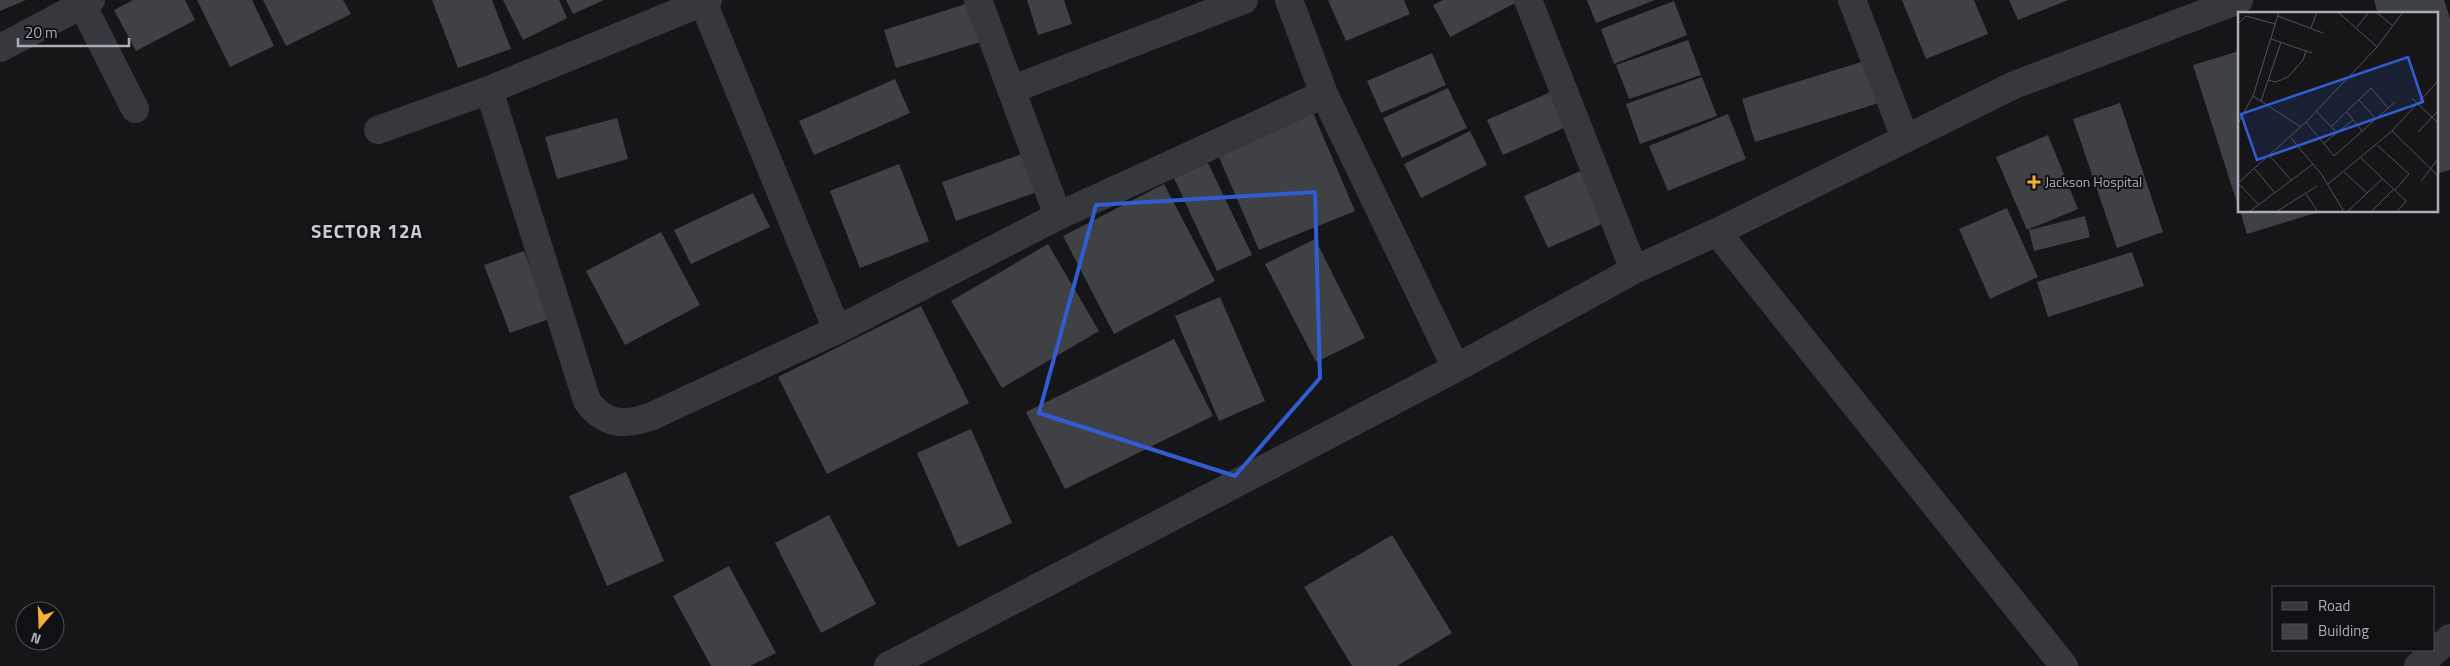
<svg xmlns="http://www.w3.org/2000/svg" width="2450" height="666" viewBox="0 0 2450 666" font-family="'Titillium Web',sans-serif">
<rect width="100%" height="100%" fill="#161618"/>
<!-- building -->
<path fill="#404145" d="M0,0H26L0,11Z
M133,0H185L195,20L136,51L114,10Z
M197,0H252L274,46L230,67Z
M263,0H343L351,14L286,46Z
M432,0H492L511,49L458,68Z
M503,0H559L567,18L523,40Z
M566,0H604L573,14Z
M1027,0H1064L1072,24L1038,35Z
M1328,0H1404L1410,14L1346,41Z
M1443,0H1521L1450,37L1433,5Z
M1587,0H1655L1596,23Z
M1902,0H1974L1988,34L1926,59Z
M2009,0H2068L2018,20Z
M2374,0H2444L2450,18V170L2436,174V14H2378Z
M975,1L987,40L896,68L884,30Z
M1674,1L1687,35L1614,64L1601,29Z
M1688,40L1701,75L1629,99L1616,65Z
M2239,51V206H2238L2193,65Z
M1432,53L1446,85L1381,113L1367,81Z
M1874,58L1888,100L1755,142L1742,99Z
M1702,77L1717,116L1640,144L1626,104Z
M895,79L910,113L814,155L799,121Z
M1448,88L1467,128L1402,158L1383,118Z
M1553,91L1568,126L1503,155L1487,120Z
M2120,103L2163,232L2117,248L2073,119Z
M1311,108L1355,211L1259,250L1215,148Z
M1728,114L1746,159L1668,191L1649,146Z
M617,118L628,159L557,179L545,137Z
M1470,131L1487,165L1421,198L1404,164Z
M2048,135L2078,209L2027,230L1996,157Z
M1022,154L1037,192L956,221L942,182Z
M1208,163L1252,255L1217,271L1174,178Z
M899,164L929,241L860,268L830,191Z
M1587,168L1611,220L1548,248L1524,196Z
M1164,184L1215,281L1114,334L1063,236Z
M753,193L770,227L691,264L674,230Z
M2007,208L2038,277L1990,299L1959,229Z
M2240,211H2319V212L2247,234Z
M2085,216L2090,237L2034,251L2029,230Z
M661,232L700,305L625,345L586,271Z
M1315,239L1365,338L1316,362L1265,264Z
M1048,244L1099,331L1002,388L951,301Z
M524,251L549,319L510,333L484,265Z
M2132,252L2144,286L2048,317L2037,282Z
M1220,297L1265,401L1219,421L1175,316Z
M921,306L969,403L827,474L778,377Z
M1174,339L1213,416L1065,489L1026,412Z
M971,429L1012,523L958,547L917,453Z
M626,472L664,561L607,586L569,496Z
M829,515L876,604L821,633L775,543Z
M1392,535L1452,633L1397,666H1352L1304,587Z
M729,566L776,653L750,666H711L673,596Z"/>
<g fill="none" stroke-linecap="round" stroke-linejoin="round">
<!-- minor -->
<path stroke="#37383d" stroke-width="28" d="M80,0L135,109
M978,0L1058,216
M1289,0L1324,94L1456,368
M1528,0L1634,270
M1852,0L1905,138
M703,2L837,330
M0,48L91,0
M489,90L587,401C604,424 622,426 650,417L837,330L1058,216L1324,94
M1011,90L1244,0
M378,130L489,90L708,0
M1717,232L2064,666
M888,666L1456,368L1634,270L1717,232L2014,85L2239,0
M2418,666L2450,638"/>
</g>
<!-- marked area -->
<path fill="none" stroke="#325cd3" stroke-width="4" stroke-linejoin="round" d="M1315,192L1320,378L1235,476L1039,413L1096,205Z"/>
<!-- markers -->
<path fill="#f2b134" stroke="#111113" stroke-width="2" d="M2031.5 174.5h5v5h5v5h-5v5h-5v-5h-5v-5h5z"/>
<g text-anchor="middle" stroke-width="4" stroke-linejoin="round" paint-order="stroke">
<!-- poi labels -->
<g font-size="14" fill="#a8adb8" stroke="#111113" text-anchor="start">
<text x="2045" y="187">Jackson Hospital</text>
</g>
<!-- district labels -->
<g font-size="19" font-weight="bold" letter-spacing="1" fill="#c9ccd4" stroke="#111113">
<text x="367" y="238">SECTOR 12A</text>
</g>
</g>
<!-- overview -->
<g transform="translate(2238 12)">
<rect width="200" height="200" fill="#161618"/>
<path fill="none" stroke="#505258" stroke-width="1" d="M100,0L139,35M138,0L155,14M40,4L85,21M0,12L8,4L37,12M119,15L131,0M73,16L79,0M33,27L74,41M30,68L38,70L50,65L65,48L68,39M15,84L63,115M174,86L200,111M121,88L138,107M23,89L43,30M78,99L99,121M109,100L124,119M68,110L96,144L157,90M0,111L15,84L41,0M93,115L133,76L150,96M154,119L200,164M180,120L200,99M53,126L84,163L106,200M86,131L115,108M139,133L171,162L157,178M32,144L54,169M123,146L168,189L159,200M17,157L37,181M106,160L129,181M183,169L200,147M0,171L68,110L139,35L165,0M0,171L21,193M90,172L154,119L200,69M68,182L80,200M11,200L75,152M38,200L79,174M109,200L145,166M133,200L156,177"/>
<path fill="#325cd3" fill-opacity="0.15" stroke="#325cd3" stroke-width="2.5" d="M170,45L185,90L19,148L3,102Z"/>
<rect width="200" height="200" fill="none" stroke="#a8adb8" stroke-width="2.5"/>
</g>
<!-- legend -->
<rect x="2272" y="586" width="162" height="65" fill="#111113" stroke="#4d4f55"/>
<rect x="2282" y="602" width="25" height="8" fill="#37383d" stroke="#4d4f55"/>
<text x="2318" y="611" font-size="15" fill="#a8adb8">Road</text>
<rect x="2282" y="624" width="25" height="15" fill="#404145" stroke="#4d4f55"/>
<text x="2318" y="636" font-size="15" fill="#a8adb8">Building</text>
<!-- north arrow -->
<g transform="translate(40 626) rotate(199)"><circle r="24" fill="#111113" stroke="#4d4f55"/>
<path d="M0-4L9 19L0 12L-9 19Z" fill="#f2b134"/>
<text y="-8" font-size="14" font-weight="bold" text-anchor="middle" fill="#a8adb8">N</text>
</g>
<!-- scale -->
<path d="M18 38v8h111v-8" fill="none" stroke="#a8adb8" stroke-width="2.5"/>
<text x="25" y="38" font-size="15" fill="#a8adb8" stroke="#111113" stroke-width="4" paint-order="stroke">20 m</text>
</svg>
